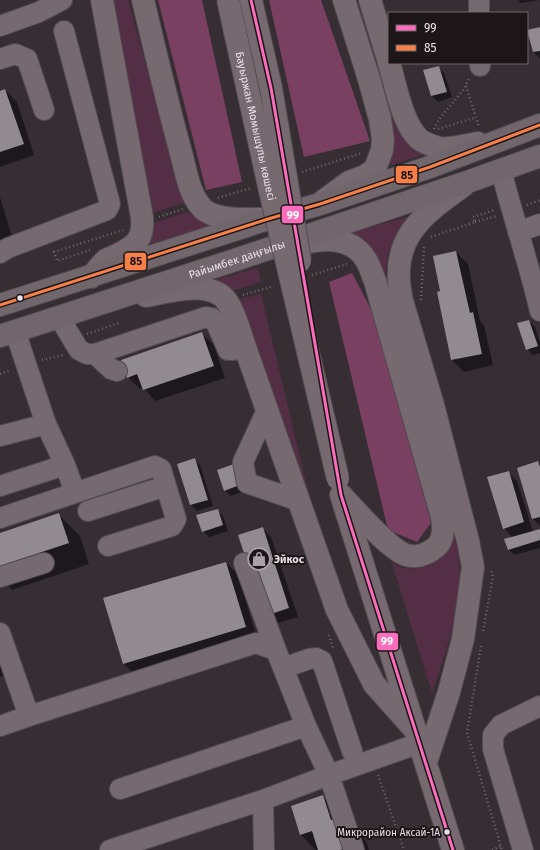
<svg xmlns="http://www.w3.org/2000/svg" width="540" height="850" viewBox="0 0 540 850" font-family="'Fira Sans',sans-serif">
<rect width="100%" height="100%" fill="#362e33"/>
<!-- green -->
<path fill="#542e45" d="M108,0H128L184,203L149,214Z
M348,0H360L426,154L388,166Z
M188,212L209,226L139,247L148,225Z
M410,216L388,253L384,289L350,233Z
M258,268L261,282L229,292L213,280Z
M261,294L324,558L235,300Z
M454,536C456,544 459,552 459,560C464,605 446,651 432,693L391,560C393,562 396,565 398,566C410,572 431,567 441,558C447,551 450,544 454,536Z"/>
<!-- forest -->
<path fill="#794062" d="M158,0H202L242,182L206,190Z
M269,0H321L370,141L304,157Z
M352,273L373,313L431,523L417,542L388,530L329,282Z"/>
<!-- shadow -->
<path fill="#0007" d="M518,0H540L521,3Z
M540,28V58H539L534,52Z
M438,67L444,73L452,97L438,102L432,96L424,71Z
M5,90L17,102L34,155L0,167V92Z
M0,197L12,237L0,241Z
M456,252L468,264L480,321L484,325L493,365L464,372L452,360L438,293L441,292Z
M529,321L535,327L540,342V353L533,355L527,349Z
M202,334L214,345L225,378L155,401L143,387L140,389L128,377Z
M194,460L200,465L213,506L197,511L191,505L178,465Z
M538,462L540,464V526L533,519L518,468Z
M218,471L250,489L231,496L225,490Z
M508,472L517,481L533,532L540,530V548L514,555L508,549L513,538L504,528Z
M217,510L223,516L228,531L209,537L203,531Z
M59,515L80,536L89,564L12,590L0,578V534Z
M262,528L271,537L298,617L275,624L266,615Z
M226,563L238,574L257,639L135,675L123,663Z
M0,628L23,670L0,677Z
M323,797L366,841L369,850H316L301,835L292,807Z"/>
<!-- building -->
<path fill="#918a8e" d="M540,27V51L533,52L527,30Z
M439,66L447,92L431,96L423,70Z
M5,89L24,144L0,152V91Z
M456,251L470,313L473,312L482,354L451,360L437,292L440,291L433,256Z
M529,320L538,346L526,350L517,323Z
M202,332L214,366L143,390L137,374L127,378L121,360Z
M195,458L208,500L190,505L177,464Z
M538,461L540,467V517L532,519L517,468Z
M237,463L245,483L224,491L217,470Z
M509,471L524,522L503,529L487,477Z
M218,509L223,525L202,532L196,515Z
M59,513L69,543L0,566V533Z
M263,527L289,608L265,616L238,535Z
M540,529V540L508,550L504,539Z
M226,562L246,627L123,664L103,598Z
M323,795L331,820L342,816L352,846L340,850H318L312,831L300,835L291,806Z"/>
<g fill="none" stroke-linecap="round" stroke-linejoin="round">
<!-- minor casing -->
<g stroke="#524b50" stroke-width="22">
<path id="minor" d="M479,0V13
M0,26L39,12L62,0
M0,59L15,54L27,59L44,110
M480,63V66
M501,170C513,217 529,264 540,311
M518,232L540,224
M0,253L8,248L107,210L110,204L64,31
M59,317L79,350L87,354H95L206,317L212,318L217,325L228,350H233L245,347
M15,331L46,424L65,465L75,492
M95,354L111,369L117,371
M267,410L243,462L247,483L299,501
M0,436L46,424
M0,486L65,465
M88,511L166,486
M0,518L155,466L161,469L176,519L172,526L108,546
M244,563L276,650
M0,577L44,563
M0,633L29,716L256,643L276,650L306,726L329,775L354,850
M283,668L309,659L316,658L322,661L352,751
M0,726L29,716
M120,789L306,726
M263,800L264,850
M110,850L263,800L329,775L420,743
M523,850L493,749V735L501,725L540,706"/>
</g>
<!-- major casing -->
<g stroke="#524b50" stroke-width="24">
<path id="major" d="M143,0C155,51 167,102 181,153C186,171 189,195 203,209C216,221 248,219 265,219
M370,0L389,62
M389,63C396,86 402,123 419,139C424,143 433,146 439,148C451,150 466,145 478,143
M322,202L349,182L365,176L375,169L382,150L383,140L380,119L369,79L344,0
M300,244C324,238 352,236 366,260C370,266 372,274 375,281L442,517C444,530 444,543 432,550C425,555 415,558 406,555C389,549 355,510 341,495
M91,277C96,272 100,265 106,260C109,258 113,257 117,255C136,246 144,239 142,217L102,0
M146,296C169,292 213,278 228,303C236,315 240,333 245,347L337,610L374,684L415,730
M342,498L453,850
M426,762L449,692L463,639L473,567L468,541L433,405L402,301C388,241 419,217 463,186"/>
</g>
<!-- highway casing -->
<g stroke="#524b50" stroke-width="24">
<g id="highway">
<path d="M0,305L268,219L320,204L430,167L540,125"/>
<path id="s1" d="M0,336L235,260L470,181L540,156"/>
</g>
</g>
<!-- path -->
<path stroke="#70686c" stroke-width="2.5" stroke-dasharray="1 3" stroke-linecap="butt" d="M466,86L479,127
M434,129C442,110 462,98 469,78
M438,129L474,118
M302,172L362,153
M218,198L251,188
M527,205L540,200
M159,217L183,209
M475,222L497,216
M431,237L475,222L473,217L495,210
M90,250L57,261L54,252L123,230
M312,275L347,264
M243,295L274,286
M421,300L424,247
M87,334L119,323
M42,360L63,355
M0,374L11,370
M483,631L493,576L491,570
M329,635L333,648
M481,646L467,733L502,850
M378,775L404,850
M492,850L501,846"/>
<!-- minor -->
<use href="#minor" stroke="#746a6f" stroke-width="20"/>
<!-- major -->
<use href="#major" stroke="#766a70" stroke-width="22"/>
<!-- highway -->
<use href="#highway" stroke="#72666d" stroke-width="22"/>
<!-- major-bridge casing -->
<g stroke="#524b50" stroke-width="24" stroke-linecap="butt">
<g id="major-bridge">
<path id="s2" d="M228,0L270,191L338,479"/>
<path d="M251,0L271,88L300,261"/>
</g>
</g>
<!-- major-bridge -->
<use href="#major-bridge" stroke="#766a70" stroke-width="22"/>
<!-- bus-1 casing -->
<g stroke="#1d1619" stroke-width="6">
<path id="bus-1" d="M251,0L271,88L341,495L453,850"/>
</g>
<!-- bus-2 casing -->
<g stroke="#1d1619" stroke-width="6">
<path id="bus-2" d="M0,305L268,219L320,204L430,167L540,125"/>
</g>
<!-- bus-1 -->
<use href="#bus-1" stroke="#fb6dba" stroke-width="3"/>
<!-- bus-2 -->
<use href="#bus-2" stroke="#f78048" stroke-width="3"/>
</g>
<!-- icons -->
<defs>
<g id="shop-ring" transform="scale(1.15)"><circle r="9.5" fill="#1d1619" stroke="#aba2a7" stroke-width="1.5"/><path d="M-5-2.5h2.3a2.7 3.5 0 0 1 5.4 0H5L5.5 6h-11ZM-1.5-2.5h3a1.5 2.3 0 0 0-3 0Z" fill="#aba2a7"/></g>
</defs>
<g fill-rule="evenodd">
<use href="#shop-ring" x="259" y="559"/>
</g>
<!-- markers -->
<g fill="#eae1e6" stroke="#1d1619" stroke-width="1.5">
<circle cx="20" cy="298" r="3.5"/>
<circle cx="447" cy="832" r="3.5"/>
</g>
<g text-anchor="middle" stroke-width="4" stroke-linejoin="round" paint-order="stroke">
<!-- bus labels -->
<g font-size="10" fill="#eae1e6" stroke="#1d1619" text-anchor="end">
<text x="440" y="836">Микрорайон Аксай-1А</text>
</g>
<!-- street labels -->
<g font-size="11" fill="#eae1e6" stroke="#1d1619">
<text dy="4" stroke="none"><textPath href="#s2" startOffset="129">Бауыржан Момышұлы көшесі</textPath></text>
<text dy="4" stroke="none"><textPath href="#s1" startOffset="249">Райымбек даңғылы</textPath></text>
</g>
<!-- poi labels -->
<g font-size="11" font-weight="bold" fill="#eae1e6" stroke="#1d1619" text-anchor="start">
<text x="274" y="563">Эйкос</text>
</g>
</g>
<g stroke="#1d1619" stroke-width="1.5">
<rect x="395" y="165" width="23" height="19" rx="4" fill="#f78048"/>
<rect x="281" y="205" width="23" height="19" rx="4" fill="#fb6dba"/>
<rect x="124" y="252" width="23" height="19" rx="4" fill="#f78048"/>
<rect x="376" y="632" width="23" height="19" rx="4" fill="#fb6dba"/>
</g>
<g font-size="11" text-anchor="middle" font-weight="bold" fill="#fff">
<text x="293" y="219">99</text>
<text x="387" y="645">99</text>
</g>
<g font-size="11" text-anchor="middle" font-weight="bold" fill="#111">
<text x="407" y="179">85</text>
<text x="136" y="265">85</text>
</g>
<!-- legend -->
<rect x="388" y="12" width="140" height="52" fill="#1d1619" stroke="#6f676b"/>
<rect x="396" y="25" width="20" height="6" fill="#fb6dba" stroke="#6f676b"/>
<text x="424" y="32" font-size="12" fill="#eae1e6">99</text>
<rect x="396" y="45" width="20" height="6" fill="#f78048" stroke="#6f676b"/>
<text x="424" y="52" font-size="12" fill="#eae1e6">85</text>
</svg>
